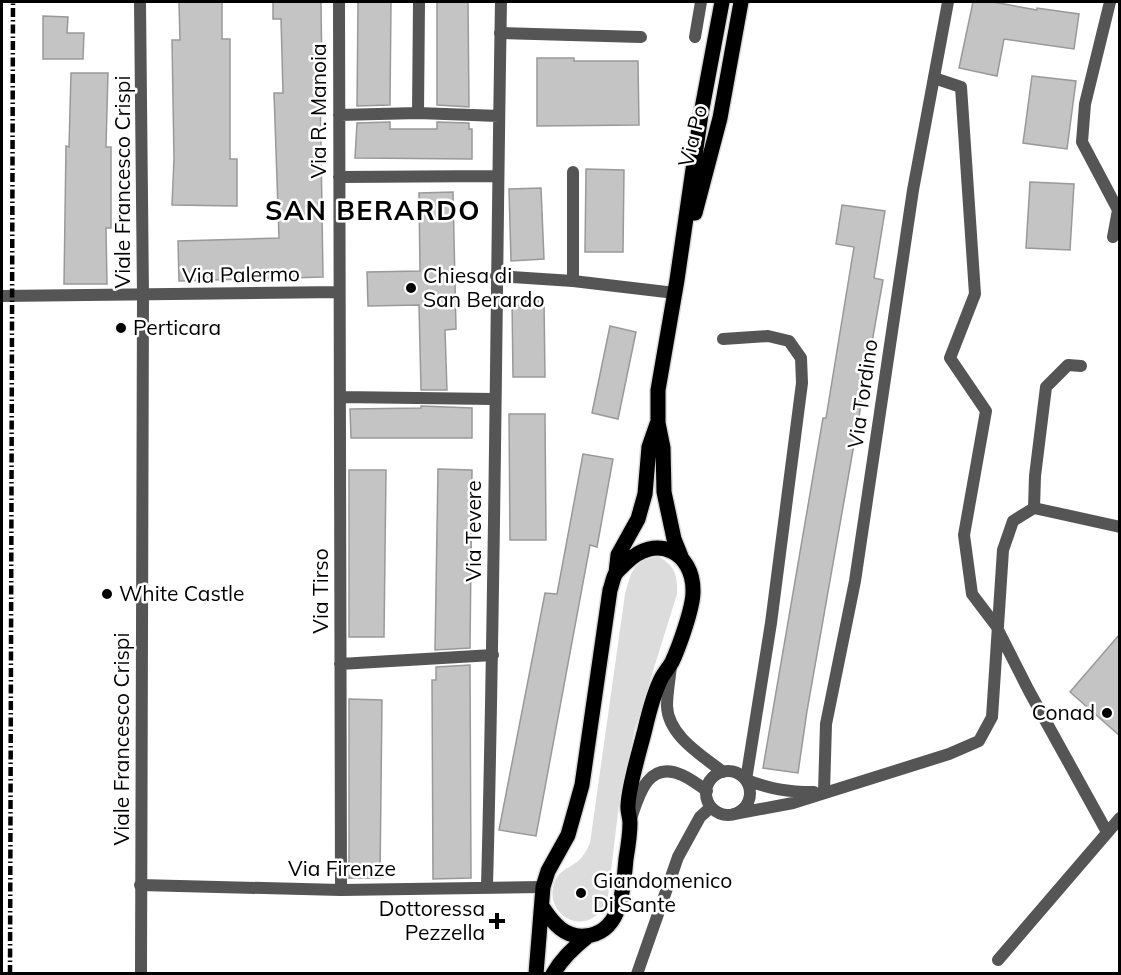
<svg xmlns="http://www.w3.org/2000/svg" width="1121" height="975" viewBox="0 0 1121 975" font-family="Mulish,sans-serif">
<rect width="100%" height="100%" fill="#fff"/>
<!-- green -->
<path fill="#dcdcdc" d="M658,557C675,564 678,578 677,594L635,729L620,796L608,896C593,943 543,917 554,884C557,872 567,869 577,862C583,857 587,850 590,843L625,594C631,573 633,559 658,557Z"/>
<!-- building -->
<path fill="#c4c4c4" stroke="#999" stroke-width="1.5" d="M179,2H222V39H230V159H237V206L172,205L174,159L172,40H180Z
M273,2H321L322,78H320L323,277L179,281L178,241L279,238L274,93H283L281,19H273Z
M358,2H391L390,105L357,106Z
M437,2H468L469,107L437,105Z
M973,2H993L1037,10V8L1079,14L1074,49L1004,39L997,76L959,68Z
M43,16L68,17L67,33H84L83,59H43Z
M537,58H574V61H638L639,125L537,126Z
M71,73H108L106,147H111V228H106L107,284H64L66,146L69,147Z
M1032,76L1076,81L1067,149L1023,143Z
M390,122V129H437V122L469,123V129H472V159L355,158L357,123Z
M586,169L624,170L623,252H585Z
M1030,182L1074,184L1070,250L1026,248Z
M541,188L544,259L511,261L509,189Z
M453,192L456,329L445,330L447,390H421L419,305L368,306L367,272L420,271L419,193Z
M842,205L885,211L874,278L883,280L807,711L798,773L763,768L823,418H826L854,247L836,244Z
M512,301H544L545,377H513Z
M610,326L636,332L618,419L592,413Z
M421,406L472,408V438H351L350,409L421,408Z
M509,414H545L546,540H510Z
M583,454L613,459L597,547L590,545L536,836L499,830L545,593L557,594Z
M438,469L472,470L470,648L435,650Z
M349,470H386L384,637H349Z
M1119,635V735L1070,692Z
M470,665L471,878L433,879L432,680H436V667Z
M349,699L382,700L380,878H349Z"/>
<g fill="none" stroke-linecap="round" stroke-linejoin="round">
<!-- primary casing -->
<g stroke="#dbdbdb" stroke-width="18">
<path id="primary" d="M695,213L720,118L741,2
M682,559L674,539L664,492L663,448L658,423V390L677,280L701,114L722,2
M616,573L618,555L638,519L645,494L649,447L657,424
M536,974L543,887L548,871L568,835L582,785L610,590C612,585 613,577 616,573C619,569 623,566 626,563C655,533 694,551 693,592C693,608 679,647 672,662C669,667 665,672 662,677C654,692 649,712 645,729C640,750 629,784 628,805C627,810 630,817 630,823C630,835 628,847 626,859C623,887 623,933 585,936C565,938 553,923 543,908
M553,974C562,958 574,947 588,936"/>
</g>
<!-- service -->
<path stroke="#555" stroke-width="12" d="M500,33L641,37
M695,37L701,2
M934,78L961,87L975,294L950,358L986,411L964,535L972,594L997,627
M573,172V281
M723,339L768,336L789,341L801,358L802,383L771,623L746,780
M1034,508L1035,476L1046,387L1068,365L1081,366"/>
<!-- minor -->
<path stroke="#555" stroke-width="12" d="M339,2L341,890
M1110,2L1085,104L1082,142L1118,210L1113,237
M418,113L419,2
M339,115L418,113L499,116
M339,177L498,176
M496,276L573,281L675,293
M2,296L339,292
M340,397L494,399
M998,630L1029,691L1107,832
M340,664L493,655
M671,665C670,678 667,693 667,706C668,736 703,756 723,772
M706 793a22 22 0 1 1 44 0a22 22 0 1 1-44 0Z
M746,780C771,789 787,792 814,792
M824,792L826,724L855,581L913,190L948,2
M734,814L793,803L949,754L979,741L992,717L1003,550L1013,521L1034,508L1120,527
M630,822C638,798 647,759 682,775C691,779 699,785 707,791
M140,885L341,890L543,887
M487,886C495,591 496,296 501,2
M998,960L1120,818
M637,974L678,857L700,817L711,807"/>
<!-- tertiary -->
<path stroke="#555" stroke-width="12" d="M140,2L143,296L141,974"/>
<!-- primary -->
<use href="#primary" stroke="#000" stroke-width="15"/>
<!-- rail -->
<path stroke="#000" stroke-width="4.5" stroke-dasharray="9 3 1.5 3" stroke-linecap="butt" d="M10,974L13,2"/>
</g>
<!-- markers -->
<g fill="#000" stroke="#fff" stroke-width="2">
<circle cx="411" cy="288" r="6"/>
<circle cx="121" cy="328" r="6"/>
<circle cx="107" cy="594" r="6"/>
<circle cx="1107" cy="713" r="6"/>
<circle cx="581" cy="893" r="6"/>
<path d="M494 912h6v6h6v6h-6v6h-6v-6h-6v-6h6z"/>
</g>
<g text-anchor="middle" stroke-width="5" stroke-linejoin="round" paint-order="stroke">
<!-- street labels -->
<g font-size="21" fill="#000" stroke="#fff">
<text transform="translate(319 111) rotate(-90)" y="7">Via R. Manoia</text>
<text transform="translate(693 136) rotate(-76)" y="7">Via Po</text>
<text transform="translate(123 182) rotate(-90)" y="7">Viale Francesco Crispi</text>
<text transform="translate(241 275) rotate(-1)" y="7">Via Palermo</text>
<text transform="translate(863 394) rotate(-82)" y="7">Via Tordino</text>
<text transform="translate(474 531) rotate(-90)" y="7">Via Tevere</text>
<text transform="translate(321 591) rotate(-90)" y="7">Via Tirso</text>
<text transform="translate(122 739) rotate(-90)" y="7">Viale Francesco Crispi</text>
<text x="342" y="876">Via Firenze</text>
</g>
<!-- poi labels -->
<g font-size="21" fill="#000" stroke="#fff" text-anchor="start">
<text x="423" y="283">Chiesa di<tspan x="423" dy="24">San Berardo</tspan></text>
<text x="133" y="335">Perticara</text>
<text x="119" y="601">White Castle</text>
<text x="1095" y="720" text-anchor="end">Conad</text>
<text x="593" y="888">Giandomenico<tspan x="593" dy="24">Di Sante</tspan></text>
<text x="485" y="916" text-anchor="end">Dottoressa<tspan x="485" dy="24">Pezzella</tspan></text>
</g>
<!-- district labels -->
<g font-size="27" font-weight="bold" letter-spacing="1.5" fill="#000" stroke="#fff">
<text x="373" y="220">SAN BERARDO</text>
</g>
</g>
<!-- border -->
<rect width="1121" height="975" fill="none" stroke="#000000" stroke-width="6"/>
</svg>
